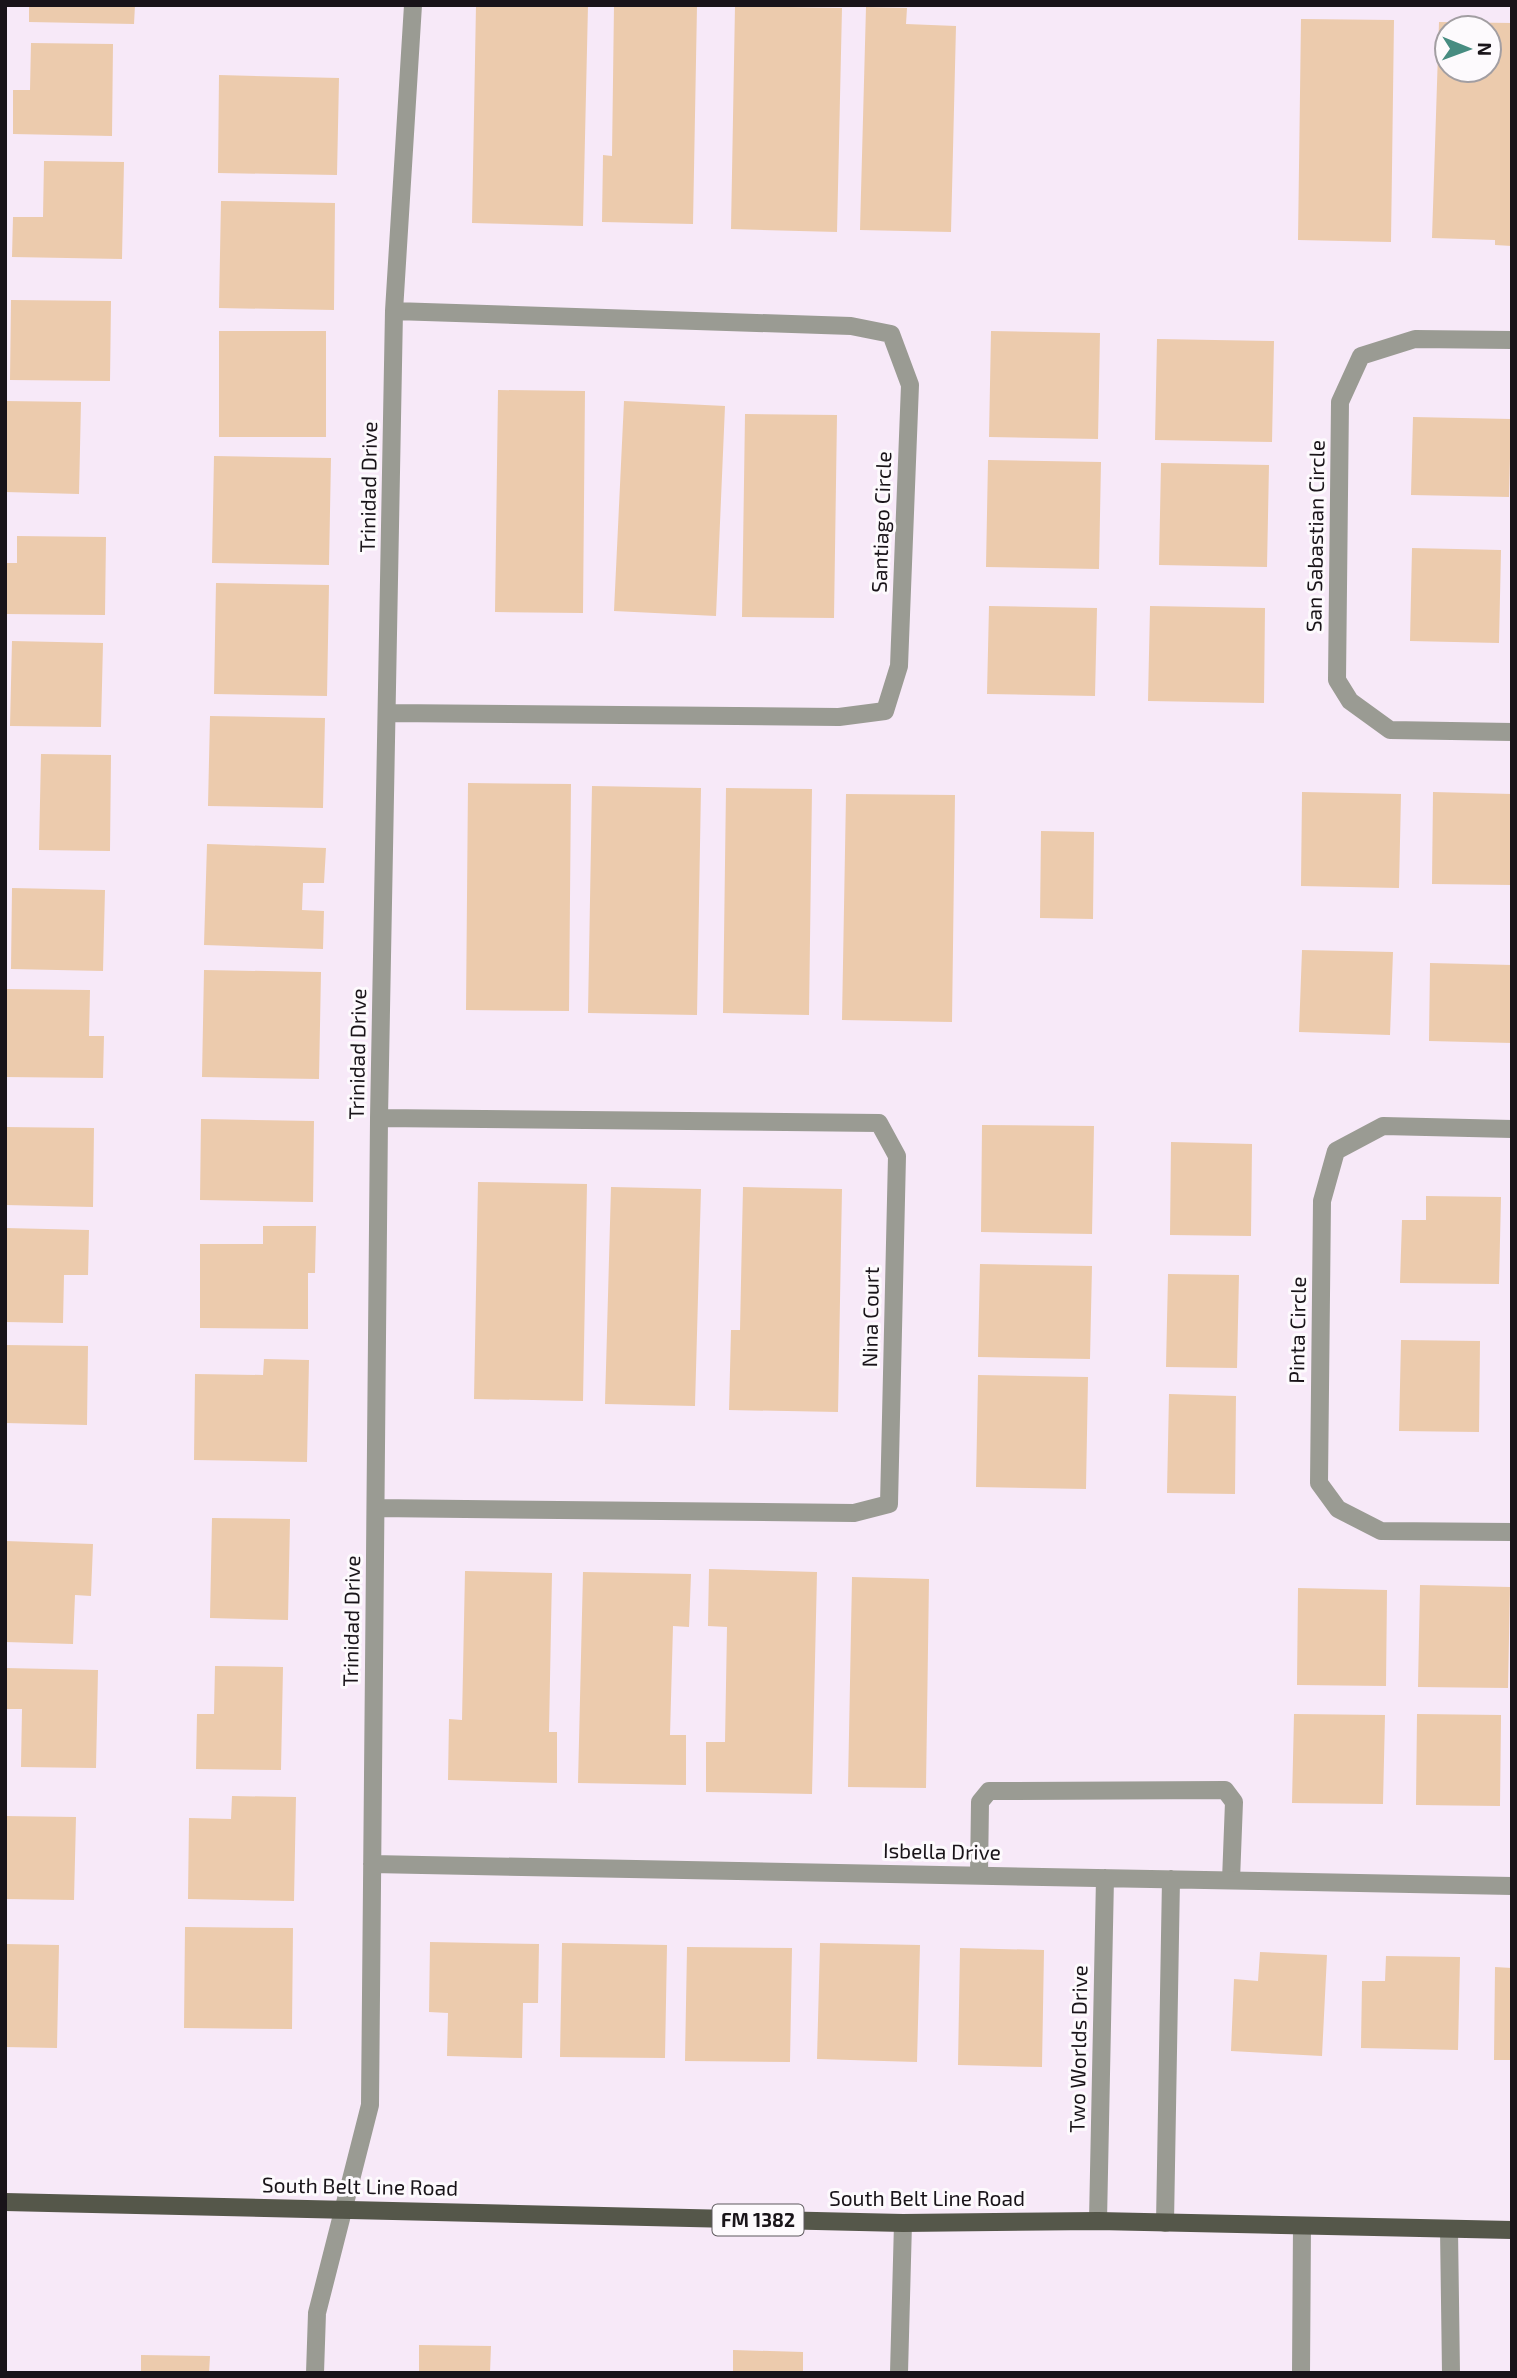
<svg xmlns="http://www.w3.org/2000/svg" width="1517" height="2378" viewBox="0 0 1517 2378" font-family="'Exo 2',sans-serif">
<rect width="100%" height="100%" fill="#f7e9f8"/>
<!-- building -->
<path fill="#eccbad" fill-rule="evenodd" d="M29,5H135L134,24L29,22Z
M476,5H588L583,226L472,223Z
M614,5L697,6L693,224L602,222L603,155L612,156Z
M735,6L842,8L837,232L731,229Z
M866,7L907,8L906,24L956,26L951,232L860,230Z
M1301,19L1394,20L1391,242L1298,240Z
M1439,22L1512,23V246L1495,245V240L1432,238ZM1447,28H1489V70H1447Z
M31,43L113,44L112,136L13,134V90H30Z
M219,75L339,78L337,175L218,173Z
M44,161L124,162L122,259L12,257L13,217H43Z
M221,201L335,203L334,310L219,308Z
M11,300L111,301L110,381L10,380Z
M219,331H326V437H219Z
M991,331L1100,333L1098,439L989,437Z
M1157,339L1274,341L1272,442L1155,440Z
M498,390L585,391L583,613L495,612Z
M5,401L81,402L79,494L5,492Z
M624,401L725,406L716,616L614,611Z
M745,414L837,415L834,618L742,617Z
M1413,417L1511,419L1509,497L1411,495Z
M214,456L331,458L329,565L212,563Z
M988,460L1101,462L1099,569L986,567Z
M1161,463L1269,465L1267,567L1159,565Z
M17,536L106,537L105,615L5,614V563H17Z
M1412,548L1501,550L1499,643L1410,641Z
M216,583L329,585L327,696L214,694Z
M989,606L1097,608L1095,696L987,694Z
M1150,606L1265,608L1264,703L1148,701Z
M12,641L103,643L101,727L10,726Z
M210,716L325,718L323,808L208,806Z
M41,754L111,755L110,851L39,850Z
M468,783L571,784L569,1011L466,1010Z
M592,786L701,788L697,1015L588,1013Z
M726,788L812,789L809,1015L723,1013Z
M1302,792L1401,794L1399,888L1301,886Z
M1433,792L1512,794V885L1432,884Z
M846,794L955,795L952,1022L842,1020Z
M1041,831L1094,832L1093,919L1040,918Z
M207,844L326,848L324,883H303L302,910L324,911L323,949L204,945Z
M12,888L105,890L103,971L11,969Z
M1302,950L1393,952L1390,1035L1299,1032Z
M1430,963L1512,965V1043L1429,1041Z
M204,970L321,972L319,1079L202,1077Z
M5,989L90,990L89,1036H104L103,1078L5,1077Z
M201,1119L314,1121L313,1202L200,1200Z
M982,1125L1094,1126L1092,1234L981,1232Z
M5,1127L94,1128L93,1207L5,1205Z
M1171,1142L1252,1144L1251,1236L1170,1235Z
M478,1182L587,1184L583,1401L474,1399Z
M611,1187L701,1189L695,1406L605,1404Z
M743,1187L842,1189L838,1412L729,1410L731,1330H740Z
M1426,1196L1501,1197L1499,1284L1400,1283L1402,1220H1426Z
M263,1226H316L315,1273H308V1329L200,1328V1244H263Z
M5,1228L89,1230L88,1275H64L63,1323L5,1322Z
M980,1264L1092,1266L1090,1359L978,1357Z
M1168,1274L1239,1275L1237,1368L1166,1367Z
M1401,1340L1480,1341L1479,1432L1399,1431Z
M5,1345L88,1346L87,1425L5,1423Z
M264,1359L309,1360L307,1462L194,1460L195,1374L263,1375Z
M978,1375L1088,1377L1086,1489L976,1487Z
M1169,1394L1236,1396L1235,1494L1167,1493Z
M212,1518L290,1519L288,1620L210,1618Z
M5,1541L93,1544L91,1596L75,1595L73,1644L5,1642Z
M709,1569L817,1572L812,1794L706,1792V1742H725L727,1627L708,1626Z
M465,1571L552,1573L549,1732H557V1783L448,1780L449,1719L462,1720Z
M583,1572L691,1574L689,1627L673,1626L670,1735H686V1785L578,1783Z
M852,1577L929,1579L926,1788L848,1787Z
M1420,1585L1510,1587L1508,1688L1418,1687Z
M1298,1588L1387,1590L1386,1686L1297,1685Z
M215,1666L283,1667L281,1770L196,1769L197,1714H214Z
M5,1668L98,1670L96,1768L21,1767L22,1709H5Z
M1294,1714L1385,1715L1383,1804L1292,1803Z
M1417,1714L1501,1715L1500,1806L1416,1805Z
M232,1796L296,1797L294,1901L188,1899L189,1818L231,1819Z
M5,1816L76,1817L74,1900L5,1899Z
M185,1927L293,1928L292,2029L184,2028Z
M430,1942L539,1944L538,2003H523L522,2058L447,2056L448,2013L429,2012Z
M562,1943L667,1945L665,2058L560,2057Z
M820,1943L920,1945L917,2062L817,2059Z
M5,1944L59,1945L57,2048L5,2047Z
M687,1947L792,1948L790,2062L685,2061Z
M960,1948L1044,1950L1042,2067L958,2065Z
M1260,1952L1327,1955L1322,2056L1231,2051L1234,1979L1258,1981Z
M1386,1956L1460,1957L1458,2050L1361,2048L1362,1981H1385Z
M1495,1967L1512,1968V2060H1494Z
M419,2345L491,2346L490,2373H419Z
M733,2350L803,2352V2373H733Z
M141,2355L210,2356L209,2373H141Z"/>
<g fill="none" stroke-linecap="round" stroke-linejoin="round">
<!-- lane -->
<path stroke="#9a9b93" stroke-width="18" d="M979,1875L980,1802L989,1791L1225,1790L1234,1802L1231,1880
M1449,2229L1451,2373
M1301,2373L1302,2226"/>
<!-- street -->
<path stroke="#9a9b93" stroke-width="18" d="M1512,340L1415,339L1361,356L1340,402L1337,680L1350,701L1390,730L1512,732
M387,713L839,717L885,711L899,666L910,385L891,334L851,326L394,311
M1512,1129L1383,1126L1336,1151L1322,1201L1319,1483L1338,1509L1381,1531L1512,1532
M376,1508L854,1513L889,1504L897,1156L879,1123L379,1118
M372,1864L1512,1886
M1098,2221L1105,1878
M1165,2223L1171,1879
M315,2373L317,2313L370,2105L379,1118L394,311L413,5
M899,2373L903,2223"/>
<!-- primary -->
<path stroke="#55574a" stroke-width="18" d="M5,2202L903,2223L1098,2221L1512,2230"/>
</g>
<g text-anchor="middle" stroke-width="6" stroke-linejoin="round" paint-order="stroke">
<!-- shield labels -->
<rect fill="#fdfafd" stroke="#5d595d" stroke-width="2" x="712.5" y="2204.5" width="91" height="31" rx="5"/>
<g font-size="19" font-weight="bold" fill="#191419">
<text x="758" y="2227">FM 1382</text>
</g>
<!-- street labels -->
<g font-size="21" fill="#191419" stroke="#fdfafd">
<text transform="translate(369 487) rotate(-89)" y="7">Trinidad Drive</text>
<text transform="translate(882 522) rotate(-88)" y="7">Santiago Circle</text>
<text transform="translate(1316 536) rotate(-89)" y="7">San Sabastian Circle</text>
<text transform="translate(358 1054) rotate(-89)" y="7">Trinidad Drive</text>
<text transform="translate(871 1317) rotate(-89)" y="7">Nina Court</text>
<text transform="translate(1298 1330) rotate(-89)" y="7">Pinta Circle</text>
<text transform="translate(352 1621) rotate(-89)" y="7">Trinidad Drive</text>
<text transform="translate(942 1852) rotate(1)" y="7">Isbella Drive</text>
<text transform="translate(1079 2049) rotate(-89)" y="7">Two Worlds Drive</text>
<text transform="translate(360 2187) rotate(1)" y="7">South Belt Line Road</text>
<text x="927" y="2206">South Belt Line Road</text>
</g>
</g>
<!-- border -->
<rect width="1517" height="2378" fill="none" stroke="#191419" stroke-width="14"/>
<!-- north arrow -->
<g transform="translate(1468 49) rotate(91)"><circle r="33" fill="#fdfafd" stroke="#a29ea2" stroke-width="2"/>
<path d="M0-5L12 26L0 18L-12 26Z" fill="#478c81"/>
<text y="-10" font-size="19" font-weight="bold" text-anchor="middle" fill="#191419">N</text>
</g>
</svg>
